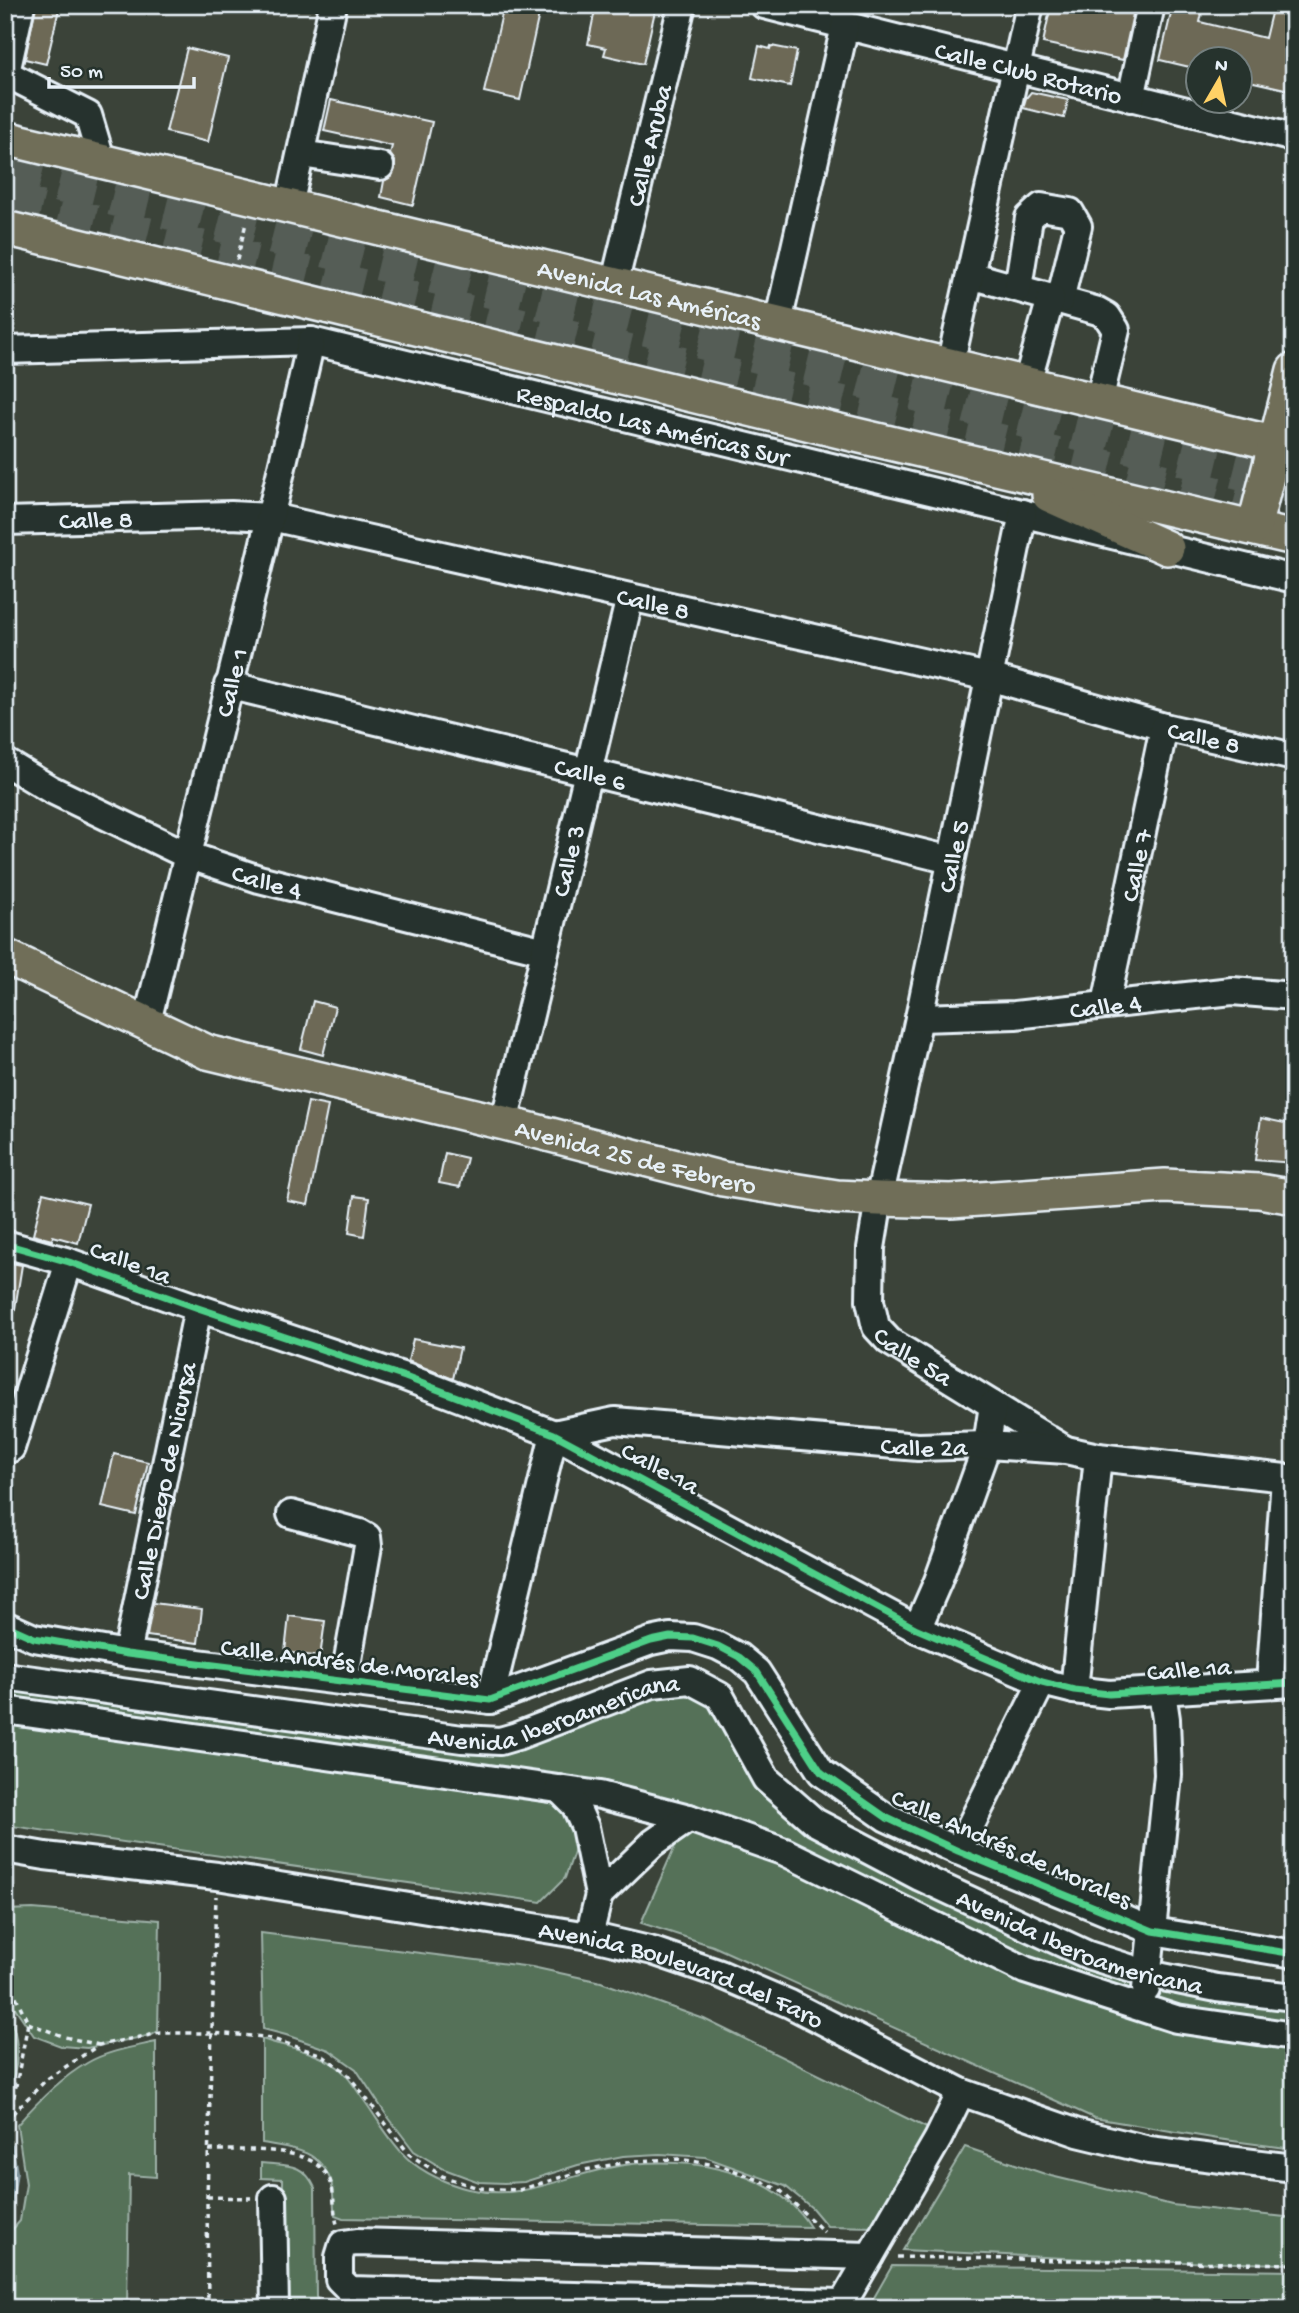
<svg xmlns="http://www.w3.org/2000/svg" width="1299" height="2313" viewBox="0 0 1299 2313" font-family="'Gochi Hand',sans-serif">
<rect width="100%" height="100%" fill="#3b4339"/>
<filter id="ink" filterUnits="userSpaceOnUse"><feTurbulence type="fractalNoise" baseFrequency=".0143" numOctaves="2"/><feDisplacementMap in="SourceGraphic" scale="14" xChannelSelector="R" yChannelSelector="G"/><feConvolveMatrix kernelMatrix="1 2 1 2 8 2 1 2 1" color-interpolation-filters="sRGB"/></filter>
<g filter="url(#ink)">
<!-- green -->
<path fill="#547158" stroke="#9eb1a8" stroke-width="2" d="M5,1682L449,1742L689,1684L718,1701L766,1784L1087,1959L1294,2001V2029L1174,2015L1014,1958L690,1813L5,1703Z
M5,1718L541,1795L561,1808L577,1843L565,1878L541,1902L5,1825Z
M683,1828L789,1865L1024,1979L1294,2041V2149L1218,2139L1094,2118L713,1946L641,1923Z
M33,1909L160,1920L158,2031L152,2035L87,2048L61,2046L34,2036L5,1993V1910Z
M261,1933L532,1967L601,1982L704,2019L933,2131L876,2227L827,2226L812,2208L785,2186L705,2157L660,2154L623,2156L578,2165L524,2182L504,2183L479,2182L444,2169L414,2151L385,2113L356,2069L329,2050L286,2035L263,2029Z
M5,2006C21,2036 21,2068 5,2098Z
M262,2039C285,2047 316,2051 336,2066C347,2073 355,2088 363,2099C377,2118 390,2142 407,2158C423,2173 448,2184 468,2189C520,2201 559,2178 608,2168C673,2154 772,2165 810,2227L343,2218L335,2215C333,2205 334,2192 331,2182C320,2149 291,2148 262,2143Z
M156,2042V2177L129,2175L127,2308H5V2238L20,2221L26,2184L17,2125C37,2102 61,2078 87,2063C107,2051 134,2047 156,2042Z
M965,2147L1051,2176L1172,2205L1294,2218V2264L1124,2261L903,2250Z
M261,2163C287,2166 303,2162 315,2188L316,2297L323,2308H282L283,2179L261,2178Z
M892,2266L1294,2271V2308H868Z"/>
<!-- water -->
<path fill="#48646e" stroke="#889ca5" stroke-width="2" d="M12,2145L17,2172L11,2211L5,2221V2149Z"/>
<!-- building -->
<path fill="#6d6956" stroke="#e8f1f8" stroke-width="2" d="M36,5H60L46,64L25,59Z
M504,5H541L520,100L484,92Z
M596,5H630L655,11L643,64L604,55L606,48L588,44Z
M1051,5H1135L1123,60L1043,43Z
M1173,5H1204L1200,22L1265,38L1273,5H1294V91L1240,79V60H1198V69L1160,60Z
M759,46L770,49L771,46L797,51L790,86L752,78Z
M187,48L228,58L208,142L166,132Z
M1031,92L1068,100L1064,118L1023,108L1026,98Z
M331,100L432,122L413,205L381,197L384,181L392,176L395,169V161L390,154L392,146L324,131Z
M313,1001L335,1007L323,1055L301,1049Z
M308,1102L328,1106L308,1205L287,1201Z
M1261,1118L1294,1125V1163L1255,1160Z
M445,1153L467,1158L460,1187L439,1183Z
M43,1193L88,1204L78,1243L53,1236L52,1240L33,1235Z
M354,1196L369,1198L364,1236L349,1233Z
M5,1262L22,1265L14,1315H5Z
M413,1339L460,1348L453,1379L408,1361Z
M114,1454L148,1462L136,1515L102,1507Z
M153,1603L202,1609L198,1643L147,1636Z
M289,1616L325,1621L320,1657L285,1652Z"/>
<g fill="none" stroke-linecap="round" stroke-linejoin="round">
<!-- highway-tunnel -->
<path stroke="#555d56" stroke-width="37" stroke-dasharray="37 18" stroke-linecap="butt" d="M5,171L1294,485
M5,201L1294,514"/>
<!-- minor casing -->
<g stroke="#e8f1f8" stroke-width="32">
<g id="minor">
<path id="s1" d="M764,5L1294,138"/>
<path d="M5,73L88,115L102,162"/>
<path d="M6,73L21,5"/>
<path d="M1131,98L1151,5"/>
<path d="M301,154L380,166"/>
<path d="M289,206L333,5"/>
<path d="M970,275L1098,311L1107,316L1116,330L1099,401"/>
<path id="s2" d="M614,285L682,5"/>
<path d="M1018,288L1029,218L1041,207L1070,212L1078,226L1060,300"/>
<path d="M778,323L845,26"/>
<path id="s3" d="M5,350L311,341L1294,579"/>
<path d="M950,365L1030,5"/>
<path d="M1027,383L1051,298"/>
<path id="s4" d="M1023,513L919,1018L879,1199L871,1248L870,1301L876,1327L889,1341L1066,1450"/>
<path id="s5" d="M5,521L231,515L271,517L989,677L1164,727L1294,757"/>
<path id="s6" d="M228,685L951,860"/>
<path id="s7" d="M5,762L50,789L187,855L259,879L545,951"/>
<path id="s8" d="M1106,1004L1164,727"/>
<path id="s9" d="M919,1018L1015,1015L1232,991L1294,996"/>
<path id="s10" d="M147,1022C202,795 260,569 311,341"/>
<path id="s11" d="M504,1123L630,597"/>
<path d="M5,1244L69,1262L198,1308L405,1377L554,1434L917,1629L1042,1682L1074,1690L1109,1694L1294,1683"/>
<path d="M11,1448L69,1262"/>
<path d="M291,1514L360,1533L367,1537L368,1546L344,1682"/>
<path d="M5,1625L34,1638L127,1654L490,1700L651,1641L670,1637L693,1638L718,1646L739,1657L757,1672L821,1772L887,1818L958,1851L1153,1931L1294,1954"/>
<path d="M917,1629L938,1581L987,1445L993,1405"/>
<path id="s12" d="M127,1654L198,1308"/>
<path id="s13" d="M5,1676L462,1739L500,1741L517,1736L652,1684L690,1680L720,1696L766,1779L815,1822L920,1877L1088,1955L1148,1974L1217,1988L1294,1997"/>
<path d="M1270,1683L1285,1479"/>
<path d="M1074,1690L1098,1457"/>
<path id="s14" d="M490,1700L554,1434L615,1421L918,1447L987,1445L1066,1450L1098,1457L1294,1479"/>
<path d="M5,1710L600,1795L689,1818L785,1852L1025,1970L1176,2019L1294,2036"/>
<path d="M559,1789L575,1805L585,1827L599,1895L589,1936"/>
<path id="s15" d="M5,1849L45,1856L217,1876L589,1936L653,1951L720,1974L790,2004L961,2092L1078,2133L1149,2150L1294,2168"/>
<path d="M958,1851L1042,1682"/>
<path d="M599,1895L653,1843L689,1818"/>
<path d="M1146,1989L1168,1775L1166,1719L1162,1692"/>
<path d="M273,2198L275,2308"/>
<path d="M842,2303L350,2290L339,2279V2257L343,2244L357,2242L870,2256"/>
<path d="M840,2308L938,2139L961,2092"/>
</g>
</g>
<!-- major casing -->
<g stroke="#e8f1f8" stroke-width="38">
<g id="major">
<path id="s16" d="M5,138L1294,448"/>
<path d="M5,228L856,435L1294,538"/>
<path d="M1049,495L1167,548"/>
<path d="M1254,528L1294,370"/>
<path id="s17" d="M5,956L207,1052L504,1123L723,1179L837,1197L879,1199L951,1201L1165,1186L1259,1191L1294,1197"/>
</g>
</g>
<!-- path -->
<path stroke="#e8f1f8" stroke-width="3.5" stroke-dasharray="5 5" stroke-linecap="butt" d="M237,260L246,223
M5,1980L13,1990L28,2023L10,2117
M28,2023L65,2037L99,2045
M5,2121L47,2079L99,2045L161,2033H211L266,2037L320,2054L346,2072L409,2154L442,2176L478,2188L519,2190L585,2170L632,2161L679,2159L722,2166L759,2180L781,2191L824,2232
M209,2150C243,2151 314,2143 330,2180C335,2193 333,2210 337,2224
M207,2197L251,2198
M897,2257L1294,2264
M158,2308V2303L252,2305
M208,2308L207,2197L216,1896"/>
<!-- minor -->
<use href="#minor" stroke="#26332d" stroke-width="26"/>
<!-- major -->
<use href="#major" stroke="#706e59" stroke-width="33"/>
<!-- cycleway casing -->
<g stroke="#26332d" stroke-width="11">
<path id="cycleway" d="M5,1244L69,1262L198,1308L405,1377L554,1434L917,1629L1042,1682L1074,1690L1109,1694L1294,1683
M5,1625L34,1638L127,1654L490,1700L651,1641L670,1637L693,1638L718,1646L739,1657L757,1672L821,1772L887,1818L958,1851L1153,1931L1294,1954"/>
</g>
<!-- cycleway -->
<use href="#cycleway" stroke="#4dcf88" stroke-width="7"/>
</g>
</g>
<g text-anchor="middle" stroke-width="5" stroke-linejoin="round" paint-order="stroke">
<!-- street labels -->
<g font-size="26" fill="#e8f1f8" stroke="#26332d">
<text dy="9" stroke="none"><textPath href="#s1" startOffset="273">Calle Club Rotario</textPath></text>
<text dy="9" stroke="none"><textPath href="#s2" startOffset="144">Calle Aruba</textPath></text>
<text dy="9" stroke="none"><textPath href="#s16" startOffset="663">Avenida Las Américas</textPath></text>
<text dy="9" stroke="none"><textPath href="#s3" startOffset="658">Respaldo Las Américas Sur</textPath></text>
<text dy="9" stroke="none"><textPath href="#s5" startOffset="91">Calle 8</textPath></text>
<text dy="9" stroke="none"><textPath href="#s5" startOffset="658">Calle 8</textPath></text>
<text dy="9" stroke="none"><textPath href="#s10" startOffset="350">Calle 1</textPath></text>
<text dy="9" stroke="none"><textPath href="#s5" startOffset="1225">Calle 8</textPath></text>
<text dy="9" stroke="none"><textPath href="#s6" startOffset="373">Calle 6</textPath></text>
<text transform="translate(952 856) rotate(-78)" y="9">Calle 5</text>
<text dy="9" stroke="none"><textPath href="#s11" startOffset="270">Calle 3</textPath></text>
<text dy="9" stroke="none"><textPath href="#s8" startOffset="142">Calle 7</textPath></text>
<text dy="9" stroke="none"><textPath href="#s7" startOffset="289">Calle 4</textPath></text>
<text dy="9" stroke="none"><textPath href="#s9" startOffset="187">Calle 4</textPath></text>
<text dy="9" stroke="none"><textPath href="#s17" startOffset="665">Avenida 25 de Febrero</textPath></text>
<text transform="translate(131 1261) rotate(20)" y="9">Calle 1a</text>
<text dy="9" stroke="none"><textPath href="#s4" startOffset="878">Calle 5a</textPath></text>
<text dy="9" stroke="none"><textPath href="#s14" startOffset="646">Calle 2a</textPath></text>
<text transform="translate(661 1467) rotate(28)" y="9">Calle 1a</text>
<text dy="9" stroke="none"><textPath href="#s12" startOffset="177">Calle Diego de Nicursa</textPath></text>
<text transform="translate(350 1661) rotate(7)" y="9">Calle Andrés de Morales</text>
<text transform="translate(1189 1668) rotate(-4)" y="9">Calle 1a</text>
<text dy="9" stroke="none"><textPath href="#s13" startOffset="558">Avenida Iberoamericana</textPath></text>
<text transform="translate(1012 1847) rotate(24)" y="9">Calle Andrés de Morales</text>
<text dy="9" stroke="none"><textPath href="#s13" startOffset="1186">Avenida Iberoamericana</textPath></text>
<text dy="9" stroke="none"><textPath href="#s15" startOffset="690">Avenida Boulevard del Faro</textPath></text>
</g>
</g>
<!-- margin -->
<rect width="1299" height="2313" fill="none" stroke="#26332d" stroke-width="28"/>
<rect x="14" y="14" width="1271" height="2285" fill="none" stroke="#e8f1f8" stroke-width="2.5" filter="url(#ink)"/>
<!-- north arrow -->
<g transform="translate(1219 80) rotate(9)"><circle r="33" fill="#26332d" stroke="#747f7e" stroke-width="2"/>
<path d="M0-5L12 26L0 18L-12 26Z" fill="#ffd166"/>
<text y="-10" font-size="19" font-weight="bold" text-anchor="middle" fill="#e8f1f8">N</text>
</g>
<!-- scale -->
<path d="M49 77v10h145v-10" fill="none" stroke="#e8f1f8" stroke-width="3.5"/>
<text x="60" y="77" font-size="21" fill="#e8f1f8" stroke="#26332d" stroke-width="5" paint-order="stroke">50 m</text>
</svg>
